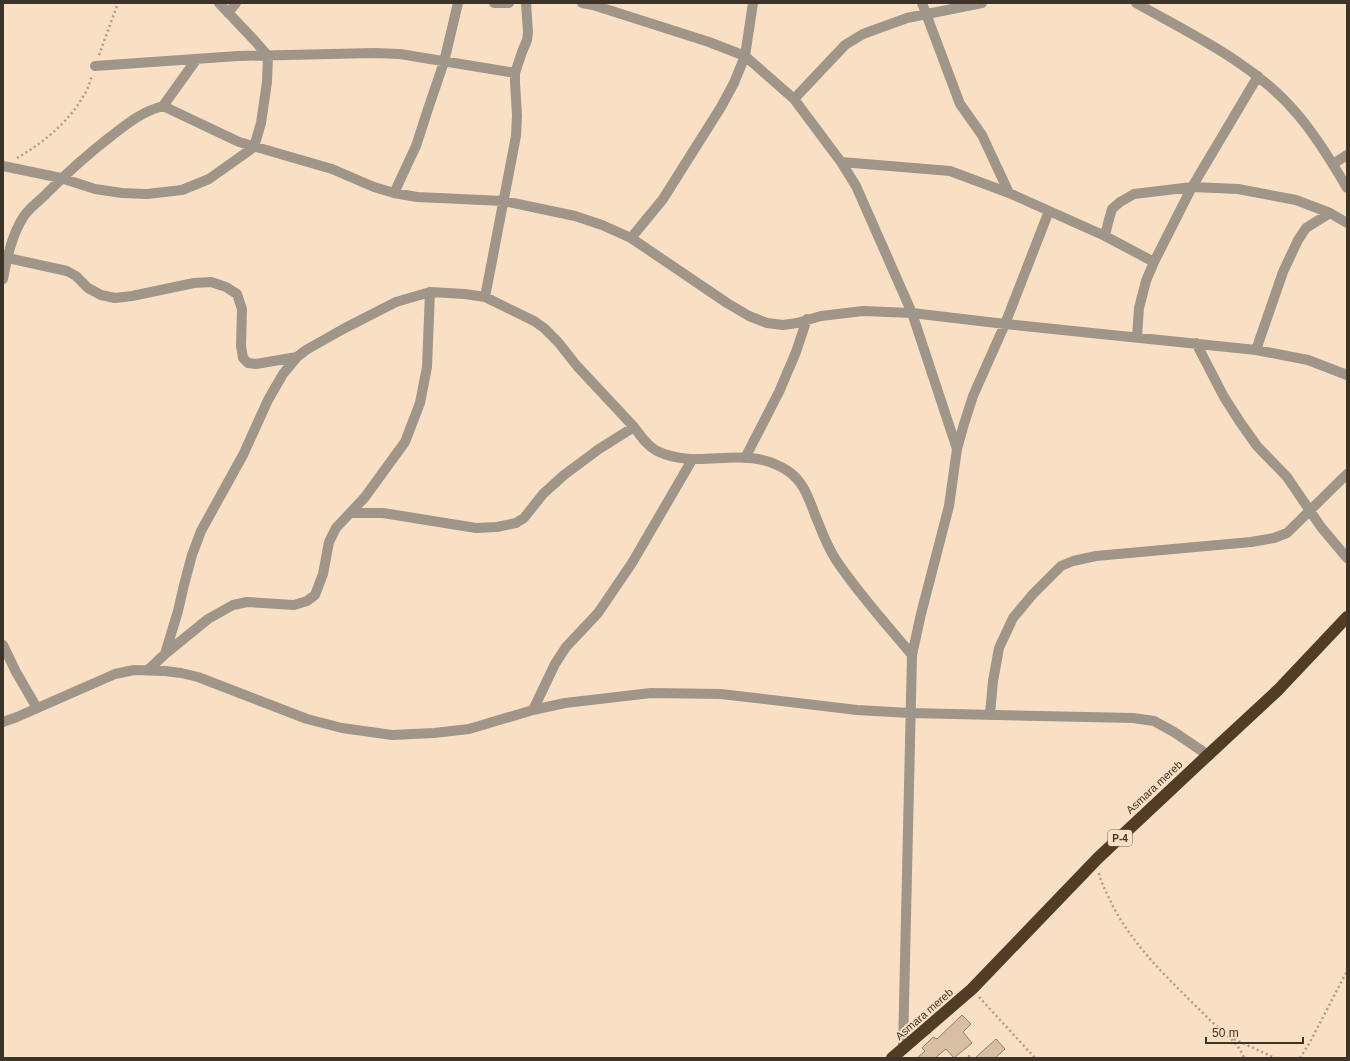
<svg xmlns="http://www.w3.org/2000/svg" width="1350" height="1061" viewBox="0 0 1350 1061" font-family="Helvetica,sans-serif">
<rect width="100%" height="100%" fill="#f9e0c4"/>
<!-- building -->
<path fill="#d8bfa4" stroke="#947d63" d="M962,1015L971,1024L963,1032L972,1043L954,1058L946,1049L935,1058H917L925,1051L922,1048L933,1037L937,1039Z
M996,1039L1005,1049L995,1058H975Z"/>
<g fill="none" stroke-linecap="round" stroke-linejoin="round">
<!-- path -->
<path stroke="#af9c86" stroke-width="2.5" stroke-dasharray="2 3" stroke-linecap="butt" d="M99,55L118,3
M17,158C43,143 69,122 84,95C88,89 90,82 92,75
M1099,873C1101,882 1105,890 1109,898C1131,946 1173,983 1210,1020C1223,1033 1237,1040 1244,1058
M979,997L1035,1058
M1234,1039L1275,1058
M969,1055V1058
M1300,1058L1310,1042L1347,971"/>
<!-- street -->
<path stroke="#9f9589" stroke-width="10" d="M494,3H509
M582,3L593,5L709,42L745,56L794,99L841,162L856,186L912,313L957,449
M922,3L960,104L982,135L1009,193
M1136,3C1192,35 1256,64 1298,115C1317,137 1333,164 1347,188
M228,13L236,3
M95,66L238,56L374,53L400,54L515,73
M794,99L845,45L863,34L907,18L982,3
M163,106L196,60
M841,162L950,171L1009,193L1105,236L1154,262
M1333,164L1347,155
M3,166L61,178L95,189L122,193L147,194L182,190L209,179L254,147L261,123L267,82L268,56L255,41L219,3
M394,193L416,146L428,109L444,62L458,3
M1105,236L1108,223L1112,209L1120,202L1134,194L1192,187L1238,189L1296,200L1330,213L1347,223
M631,238L663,199L721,107L734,83L745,56L753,3
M8,258L67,271L76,276L88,288L101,295L115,298L132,296L194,283L211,282L226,287L237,294L242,309L241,346L243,358L248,363L256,364L297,357
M3,279C7,258 12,234 24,216C31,206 41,200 48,192C68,172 88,154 110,137C128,123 141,112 163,106L239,142L332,169L374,187L394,193L417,197L504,201L575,216L602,225L631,238L727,303L749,316L767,323L783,325L797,323L821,316L863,311L912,313L1005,324L1256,350L1308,360L1347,375
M485,297L516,136L517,115L515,83V73L522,52L527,40L528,32L526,3
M1137,337L1139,308L1146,281L1154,262L1192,187L1258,76
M1196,343L1224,397L1240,422L1257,446L1287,477L1321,527L1347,558
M1256,350L1283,272L1298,240L1306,228L1330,213
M745,458L779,392L796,352L807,319
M351,513H383L476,528L497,527L516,523L524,518L543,494L564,475L599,449L634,427
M3,645L16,672L37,708
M165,654L178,611L184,585L192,555L201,531L243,455L268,400L283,374L297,357L306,350L345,328L396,302L430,292L465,294L485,297L534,321L544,328L558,342L577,366L634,427C640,435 647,446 657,451C701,472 744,442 788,471C806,483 810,504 818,522C823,535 829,549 836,560C858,593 887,625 912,655
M148,670L165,654L208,619L233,605L247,602L294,605L307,601L315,595L323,574L329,542L336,528L365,497L405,442L420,403L427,367L430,292
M533,710L555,664L566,647L598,613L632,563L692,460
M990,714L993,681L999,648L1013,618L1033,594L1061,566L1073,561L1096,556L1251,542L1274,538L1287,533L1347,474
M3,722L17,717L115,674L134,670L165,671L181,673L198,677L307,719L342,728L392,735L434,733L469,729L533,710L565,703L651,693L721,694L857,710L910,713L1133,718L1154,721L1174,732L1208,755
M903,1049L912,655L921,614L949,506L957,449L964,424L973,396L1005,324L1049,211"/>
<!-- highway -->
<path stroke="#513d25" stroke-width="12" d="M892,1058L972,989L1098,858L1208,755L1278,690L1347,617"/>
</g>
<g text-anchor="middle" stroke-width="4" stroke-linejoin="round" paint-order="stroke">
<!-- shield labels -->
<rect fill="#f9e0c4" stroke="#756757" stroke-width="1" x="1108" y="830" width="24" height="16" rx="3"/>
<g font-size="10" font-weight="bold" fill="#3d3328">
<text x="1120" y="842">P-4</text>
</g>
<!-- street labels -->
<g font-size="11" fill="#3d3328" stroke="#f9e0c4">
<text transform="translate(1154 787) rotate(-43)" y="4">Asmara mereb</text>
<text transform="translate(924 1014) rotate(-41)" y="4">Asmara mereb</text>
</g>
</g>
<!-- border -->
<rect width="1350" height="1061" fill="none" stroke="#3d3328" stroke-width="8"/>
<!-- scale -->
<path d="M1206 1037v6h97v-6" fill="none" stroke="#3d3328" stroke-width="2"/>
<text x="1212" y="1037" font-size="12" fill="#3d3328" stroke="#f9e0c4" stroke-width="3" paint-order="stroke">50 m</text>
</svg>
